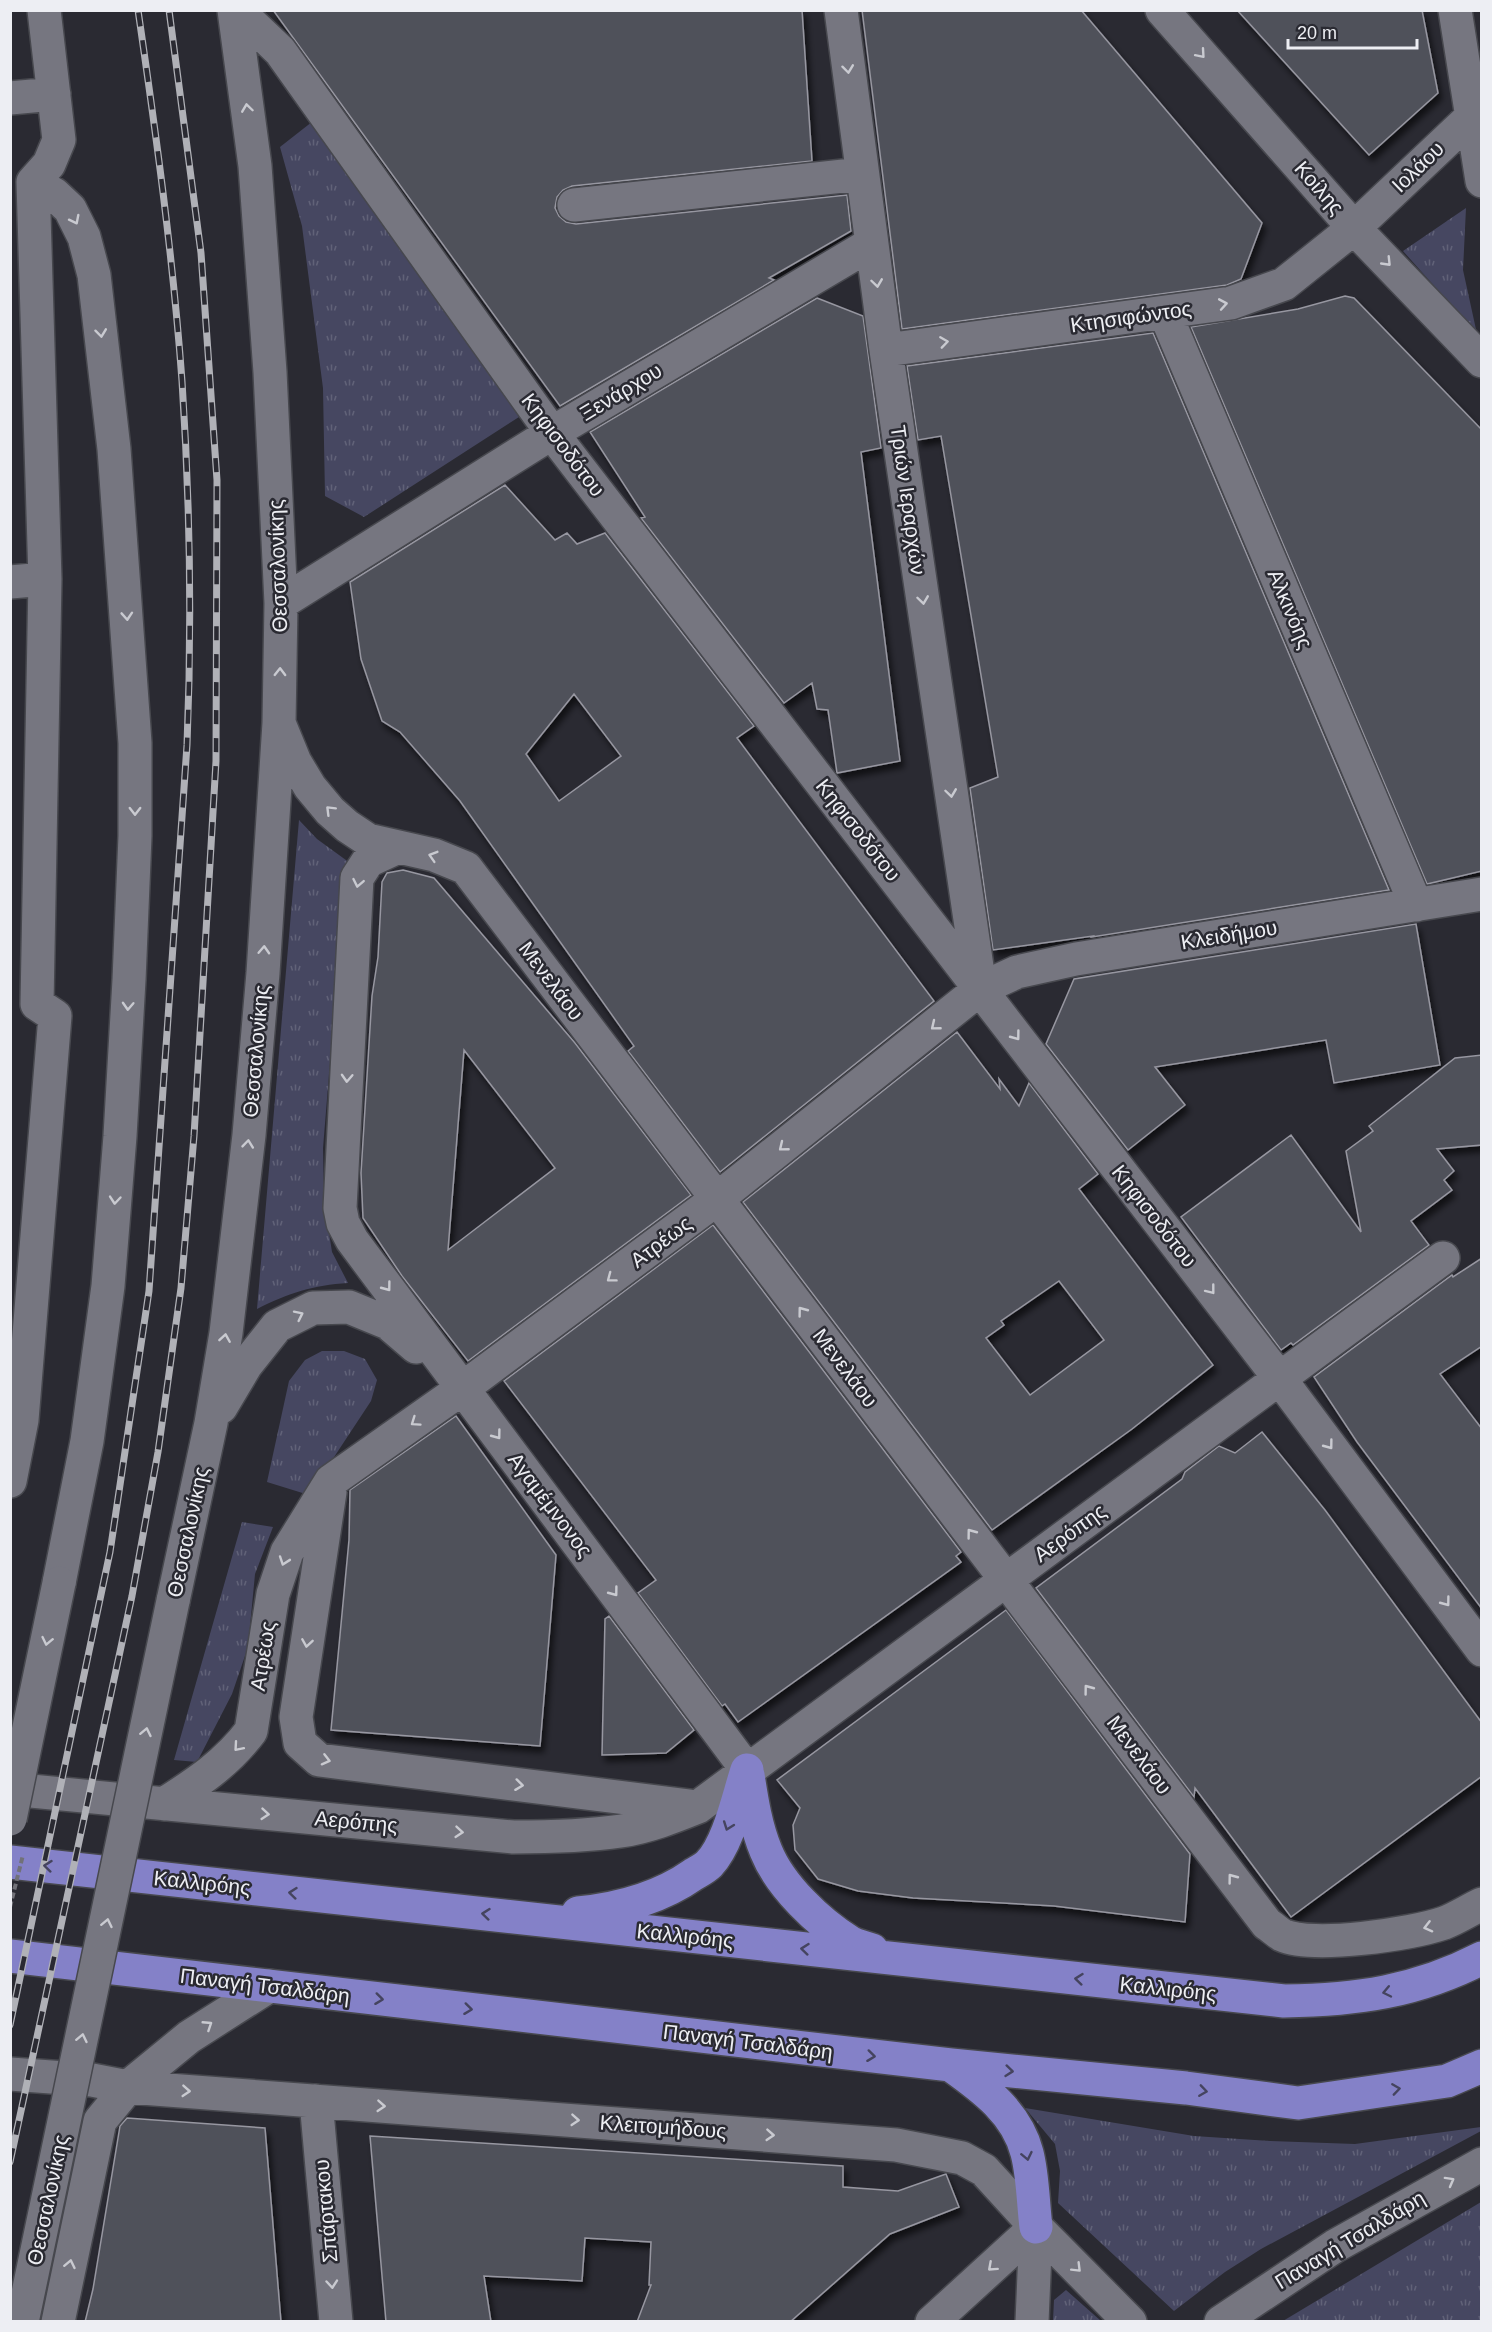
<svg xmlns="http://www.w3.org/2000/svg" width="1492" height="2332" viewBox="0 0 1492 2332" font-family="Helvetica,sans-serif">
<defs>
<pattern id="park-tufts" width="24" height="20" patternUnits="userSpaceOnUse" patternTransform="scale(1.5)"><rect width="24" height="20" fill="#464761"/><path d="M3 7l-1-3M5 7V3M7 7l1-3M15 17l-1-3M17 17v-4M19 17l1-3" fill="none" stroke="#616278"/></pattern>
<filter id="shadow"><feDropShadow dx="3.5" dy="6" stdDeviation="3" flood-color="#0009"/></filter>
</defs>
<rect width="100%" height="100%" fill="#2a2a32"/>
<!-- park -->
<path fill="url(#park-tufts)" d="M317,118L519,417L364,517L325,496L323,388L302,226L280,147Z
M1466,208L1463,270L1477,334L1403,251Z
M299,820L317,839L350,863L333,1025L323,1148L324,1201L332,1252L348,1283C313,1285 289,1293 257,1309Z
M322,1351H344L365,1359L377,1380L371,1401L309,1495L267,1482L289,1381L305,1360Z
M242,1522L273,1527L255,1574L248,1647L232,1694L197,1762L174,1760Z
M1025,2108L1194,2136L1270,2141L1355,2144L1481,2127V2131L1261,2249L1225,2272L1174,2311L1058,2203L1060,2171L1055,2144Z
M1481,2202V2321H1283Z
M1066,2290L1101,2321H1053L1054,2300Z"/>
<!-- building -->
<path fill="#50515a" stroke="#9797a1" stroke-width="1.5" fill-rule="evenodd" filter="url(#shadow)" d="M273,10H802L812,161L572,186L563,190L557,197L555,208L559,216L566,222L576,224L847,195L851,231L769,278L774,280L560,406Z
M862,10H1081L1262,223L1241,279L1227,285L902,329Z
M1237,10H1422L1438,93L1369,155Z
M1345,296L1354,298L1482,430V871L1427,884L1191,327L1298,309Z
M817,298L863,316L881,448L861,452L900,761L837,773L828,710L817,709L812,683L784,703L641,518L645,517L590,432Z
M1153,333L1389,890L1092,937L1093,936L993,950L970,788L998,777L941,436L918,440L907,366Z
M505,485L555,540L567,533L577,544L605,533L754,726L737,738L934,1001L720,1172L628,1051L634,1046L460,801L400,732L382,721L361,659L350,582ZM574,694L621,756L559,801L526,754Z
M403,870L434,878L575,1043L691,1195L468,1361L402,1276L363,1218L361,1173L372,996L378,957L382,882L387,873ZM464,1050L555,1168L448,1250Z
M1416,924L1440,1065L1334,1083L1326,1040L1155,1067L1185,1105L1128,1150L1046,1044L1074,979Z
M957,1032L1000,1089L999,1079L1019,1106L1029,1083L1098,1174L1079,1189L1213,1365L1132,1429L992,1530L743,1202ZM1059,1281L1104,1340L1030,1395L986,1338L1004,1325L1001,1321Z
M1482,1055V1145L1437,1149L1454,1171L1444,1180L1452,1190L1411,1221L1429,1245L1293,1345L1291,1343L1281,1350L1181,1217L1291,1135L1361,1232L1346,1151L1373,1131L1369,1126L1455,1058Z
M713,1225L961,1552L956,1556L961,1562L738,1722L725,1704L722,1706L638,1593L656,1580L504,1381Z
M1482,1258V1346L1440,1374L1482,1429V1609L1357,1442L1314,1377L1452,1275L1453,1277Z
M456,1416L556,1555L540,1746L331,1730L349,1540L350,1490Z
M1262,1432L1325,1510L1482,1723V1776L1291,1917L1195,1788L1194,1797L1036,1588L1182,1479L1185,1472L1219,1446L1235,1453Z
M1006,1610L1190,1854L1185,1922L1054,1906L913,1898L858,1891L818,1879L795,1850L793,1825L800,1808L777,1780Z
M609,1616L694,1730L666,1753L602,1755L605,1619Z
M127,2118L265,2128L281,2322H85L93,2289L120,2126Z
M370,2136L843,2166V2187L898,2191L946,2174L959,2207L890,2234L790,2322H637L651,2285H649L651,2242L585,2238L582,2281L484,2276L491,2322H386Z"/>
<g fill="none" stroke-linecap="round" stroke-linejoin="round">
<!-- minor casing -->
<g stroke="#47484e" stroke-width="36">
<path id="minor" d="M237,10L280,51L552,433L1280,1379L1482,1650
M841,10L886,350L980,987
M1162,10L1354,228L1482,361
M1455,10L1482,181
M10,98L54,94
M33,182L54,194L70,209L84,237L94,275L114,449L135,743V836L129,980L120,1136L108,1286L87,1441L59,1583
M574,205L862,174
M1165,313L1416,905
M886,350L1231,303L1284,284L1354,228L1482,107
M10,582L45,579
M281,603L552,433L871,244
M279,723L295,762L310,787L330,811L347,826L368,840L434,855L466,868L1267,1924C1272,1927 1277,1932 1282,1935C1313,1949 1411,1934 1444,1923C1457,1918 1469,1910 1482,1904
M398,847L368,861L357,878L340,1208L343,1223L352,1240L747,1770
M37,1004L45,579L33,182L49,164L59,140L44,10
M221,1407L246,1365L277,1326L313,1308L349,1307L388,1323L416,1347
M10,1481L22,1420L55,1016L37,1004
M330,1492L296,1717L300,1743L319,1760L690,1806
M173,1601L211,1423L226,1333L249,1135L263,973L279,723L281,603L270,372L255,166L234,10
M10,1789L513,1837C549,1837 586,1836 621,1831C648,1827 673,1817 698,1807L1443,1258
M164,1804C197,1783 227,1763 251,1731L273,1594L287,1552L331,1481L463,1388L717,1199L980,989L1017,972L1076,959L1482,894
M10,2074L92,2080L128,2087L896,2145L962,2158L984,2170L1036,2227L1130,2322
M316,2101L336,2322
M58,2322L100,2121L128,2087L189,2037L269,1986
M932,2322L1036,2227
M1032,2322L1036,2227
M1221,2322L1335,2246L1482,2164"/>
</g>
<!-- major casing -->
<g stroke="#47484e" stroke-width="36">
<path id="major" d="M748,1775C752,1801 756,1827 766,1851C780,1886 819,1923 850,1942C856,1946 865,1947 872,1950
M10,1862L1284,2001C1356,2000 1416,1992 1482,1958
M578,1913C619,1909 660,1898 694,1874C699,1871 705,1868 709,1864C729,1843 738,1797 747,1770
M10,1956L951,2065L1186,2088L1298,2103L1447,2081L1482,2066
M952,2066C983,2088 1017,2113 1027,2153C1033,2176 1033,2203 1036,2227"/>
</g>
<!-- minor -->
<use href="#minor" stroke="#767680" stroke-width="33"/>
<!-- major -->
<use href="#major" stroke="#8481c8" stroke-width="33"/>
<!-- rail casing -->
<g stroke="#b0b1b7" stroke-width="7">
<path id="rail" d="M10,2025L110,1552L149,1291L187,745C192,624 190,502 182,381C173,257 156,134 138,10
M10,2162L132,1596L158,1452L181,1288L194,1136L216,761L217,480L201,253L169,10"/>
</g>
<!-- rail -->
<use href="#rail" stroke="#2a2a32" stroke-width="4.5" stroke-dasharray="14" stroke-linecap="butt"/>
<!-- minor-bridge casing -->
<g stroke="#47484e" stroke-width="36" stroke-linecap="butt">
<path id="minor-bridge" d="M10,1819L59,1583
M22,2322L173,1601"/>
</g>
<!-- path-bridge -->
<path stroke="#717178" stroke-width="4" stroke-dasharray="6 3" stroke-linecap="butt" d="M10,1907L23,1855"/>
<!-- minor-bridge -->
<use href="#minor-bridge" stroke="#767680" stroke-width="33"/>
</g>
<!-- one-way arrows -->
<defs><path id="oneway-chevron" d="M-2-3.5L2.5 0L-2 3.5" fill="none" stroke-width="1.6" stroke-linecap="round" stroke-linejoin="round" transform="scale(1.5)"/></defs>
<g stroke="#c9cad0">
<use href="#oneway-chevron" transform="translate(1201 54) rotate(49)"/>
<use href="#oneway-chevron" transform="translate(848 69) rotate(83)"/>
<use href="#oneway-chevron" transform="translate(247 108) rotate(-98)"/>
<use href="#oneway-chevron" transform="translate(75 220) rotate(63)"/>
<use href="#oneway-chevron" transform="translate(1387 262) rotate(46)"/>
<use href="#oneway-chevron" transform="translate(877 283) rotate(82)"/>
<use href="#oneway-chevron" transform="translate(1223 304) rotate(-10)"/>
<use href="#oneway-chevron" transform="translate(101 333) rotate(83)"/>
<use href="#oneway-chevron" transform="translate(944 342) rotate(-8)"/>
<use href="#oneway-chevron" transform="translate(923 600) rotate(82)"/>
<use href="#oneway-chevron" transform="translate(127 616) rotate(86)"/>
<use href="#oneway-chevron" transform="translate(280 672) rotate(-89)"/>
<use href="#oneway-chevron" transform="translate(951 793) rotate(82)"/>
<use href="#oneway-chevron" transform="translate(330 810) rotate(-135)"/>
<use href="#oneway-chevron" transform="translate(135 811) rotate(90)"/>
<use href="#oneway-chevron" transform="translate(433 856) rotate(-163)"/>
<use href="#oneway-chevron" transform="translate(358 883) rotate(101)"/>
<use href="#oneway-chevron" transform="translate(264 950) rotate(-87)"/>
<use href="#oneway-chevron" transform="translate(128 1006) rotate(93)"/>
<use href="#oneway-chevron" transform="translate(935 1026) rotate(141)"/>
<use href="#oneway-chevron" transform="translate(1016 1036) rotate(53)"/>
<use href="#oneway-chevron" transform="translate(347 1078) rotate(93)"/>
<use href="#oneway-chevron" transform="translate(248 1144) rotate(-84)"/>
<use href="#oneway-chevron" transform="translate(783 1147) rotate(141)"/>
<use href="#oneway-chevron" transform="translate(115 1200) rotate(95)"/>
<use href="#oneway-chevron" transform="translate(611 1278) rotate(143)"/>
<use href="#oneway-chevron" transform="translate(387 1287) rotate(53)"/>
<use href="#oneway-chevron" transform="translate(1211 1290) rotate(52)"/>
<use href="#oneway-chevron" transform="translate(802 1311) rotate(-127)"/>
<use href="#oneway-chevron" transform="translate(299 1315) rotate(-26)"/>
<use href="#oneway-chevron" transform="translate(225 1338) rotate(-81)"/>
<use href="#oneway-chevron" transform="translate(415 1422) rotate(145)"/>
<use href="#oneway-chevron" transform="translate(497 1435) rotate(53)"/>
<use href="#oneway-chevron" transform="translate(1329 1445) rotate(53)"/>
<use href="#oneway-chevron" transform="translate(971 1533) rotate(-127)"/>
<use href="#oneway-chevron" transform="translate(284 1561) rotate(109)"/>
<use href="#oneway-chevron" transform="translate(614 1592) rotate(53)"/>
<use href="#oneway-chevron" transform="translate(1446 1602) rotate(53)"/>
<use href="#oneway-chevron" transform="translate(47 1641) rotate(102)"/>
<use href="#oneway-chevron" transform="translate(307 1643) rotate(99)"/>
<use href="#oneway-chevron" transform="translate(1088 1689) rotate(-127)"/>
<use href="#oneway-chevron" transform="translate(146 1732) rotate(-78)"/>
<use href="#oneway-chevron" transform="translate(238 1747) rotate(131)"/>
<use href="#oneway-chevron" transform="translate(326 1760) rotate(14)"/>
<use href="#oneway-chevron" transform="translate(519 1785) rotate(7)"/>
<use href="#oneway-chevron" transform="translate(265 1814) rotate(5)"/>
<use href="#oneway-chevron" transform="translate(459 1832) rotate(5)"/>
<use href="#oneway-chevron" transform="translate(1232 1878) rotate(-127)"/>
<use href="#oneway-chevron" transform="translate(107 1923) rotate(-78)"/>
<use href="#oneway-chevron" transform="translate(1428 1927) rotate(166)"/>
<use href="#oneway-chevron" transform="translate(208 2025) rotate(-33)"/>
<use href="#oneway-chevron" transform="translate(82 2038) rotate(-78)"/>
<use href="#oneway-chevron" transform="translate(186 2091) rotate(4)"/>
<use href="#oneway-chevron" transform="translate(381 2106) rotate(4)"/>
<use href="#oneway-chevron" transform="translate(575 2120) rotate(4)"/>
<use href="#oneway-chevron" transform="translate(770 2135) rotate(4)"/>
<use href="#oneway-chevron" transform="translate(1450 2181) rotate(-29)"/>
<use href="#oneway-chevron" transform="translate(70 2264) rotate(-78)"/>
<use href="#oneway-chevron" transform="translate(992 2267) rotate(138)"/>
<use href="#oneway-chevron" transform="translate(1077 2268) rotate(45)"/>
<use href="#oneway-chevron" transform="translate(332 2284) rotate(85)"/>
</g>
<g stroke="#45445f">
<use href="#oneway-chevron" transform="translate(728 1826) rotate(110)"/>
<use href="#oneway-chevron" transform="translate(48 1866) rotate(-174)"/>
<use href="#oneway-chevron" transform="translate(293 1893) rotate(-174)"/>
<use href="#oneway-chevron" transform="translate(486 1914) rotate(-174)"/>
<use href="#oneway-chevron" transform="translate(805 1949) rotate(-174)"/>
<use href="#oneway-chevron" transform="translate(1079 1979) rotate(-174)"/>
<use href="#oneway-chevron" transform="translate(1387 1992) rotate(168)"/>
<use href="#oneway-chevron" transform="translate(379 1999) rotate(7)"/>
<use href="#oneway-chevron" transform="translate(468 2009) rotate(7)"/>
<use href="#oneway-chevron" transform="translate(871 2056) rotate(7)"/>
<use href="#oneway-chevron" transform="translate(1009 2071) rotate(6)"/>
<use href="#oneway-chevron" transform="translate(1396 2089) rotate(-8)"/>
<use href="#oneway-chevron" transform="translate(1203 2091) rotate(8)"/>
<use href="#oneway-chevron" transform="translate(1027 2156) rotate(78)"/>
</g>
<g text-anchor="middle" stroke-width="5" stroke-linejoin="round" paint-order="stroke">
<!-- street labels -->
<g font-size="21" fill="#edeef3" stroke="#2a2a32">
<text transform="translate(1418 167) rotate(-44)" y="7">Ιολάου</text>
<text transform="translate(1319 188) rotate(49)" y="7">Κοίλης</text>
<text transform="translate(1131 317) rotate(-8)" y="7">Κτησιφώντος</text>
<text transform="translate(621 392) rotate(-31)" y="7">Ξενάρχου</text>
<text transform="translate(563 445) rotate(53)" y="7">Κηφισοδότου</text>
<text transform="translate(908 500) rotate(82)" y="7">Τριών Ιεραρχών</text>
<text transform="translate(278 566) rotate(-92)" y="7">Θεσσαλονίκης</text>
<text transform="translate(1290 609) rotate(67)" y="7">Αλκινόης</text>
<text transform="translate(858 830) rotate(52)" y="7">Κηφισοδότου</text>
<text transform="translate(1229 935) rotate(-9)" y="7">Κλειδήμου</text>
<text transform="translate(551 981) rotate(53)" y="7">Μενελάου</text>
<text transform="translate(256 1051) rotate(-85)" y="7">Θεσσαλονίκης</text>
<text transform="translate(1154 1216) rotate(52)" y="7">Κηφισοδότου</text>
<text transform="translate(661 1242) rotate(-37)" y="7">Ατρέως</text>
<text transform="translate(845 1368) rotate(53)" y="7">Μενελάου</text>
<text transform="translate(550 1505) rotate(53)" y="7">Αγαμέμνονος</text>
<text transform="translate(188 1532) rotate(-78)" y="7">Θεσσαλονίκης</text>
<text transform="translate(1070 1533) rotate(-36)" y="7">Αερόπης</text>
<text transform="translate(263 1656) rotate(-81)" y="7">Ατρέως</text>
<text transform="translate(1139 1755) rotate(53)" y="7">Μενελάου</text>
<text transform="translate(356 1822) rotate(5)" y="7">Αερόπης</text>
<text transform="translate(202 1883) rotate(6)" y="7">Καλλιρόης</text>
<text transform="translate(685 1936) rotate(6)" y="7">Καλλιρόης</text>
<text transform="translate(265 1986) rotate(7)" y="7">Παναγή Τσαλδάρη</text>
<text transform="translate(1168 1989) rotate(6)" y="7">Καλλιρόης</text>
<text transform="translate(748 2042) rotate(7)" y="7">Παναγή Τσαλδάρη</text>
<text transform="translate(663 2127) rotate(4)" y="7">Κλειτομήδους</text>
<text transform="translate(48 2200) rotate(-78)" y="7">Θεσσαλονίκης</text>
<text transform="translate(326 2211) rotate(-95)" y="7">Σπάρτακου</text>
<text transform="translate(1350 2240) rotate(-31)" y="7">Παναγή Τσαλδάρη</text>
</g>
</g>
<!-- border -->
<rect width="1492" height="2332" fill="none" stroke="#edeef3" stroke-width="24"/>
<!-- scale -->
<path d="M1288 39v9h129v-9" fill="none" stroke="#edeef3" stroke-width="3"/>
<text x="1297" y="39" font-size="18" fill="#edeef3" stroke="#2a2a32" stroke-width="4.5" paint-order="stroke">20 m</text>
</svg>
